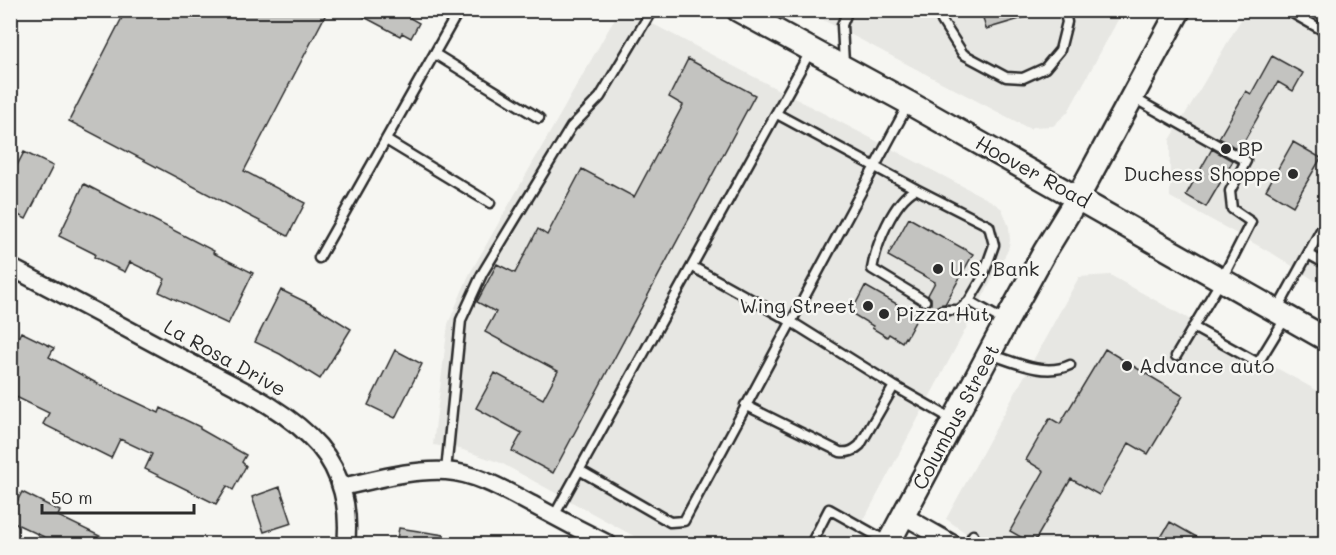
<svg xmlns="http://www.w3.org/2000/svg" width="1336" height="555" viewBox="0 0 1336 555" font-family="Mali,sans-serif">
<rect width="100%" height="100%" fill="#f6f6f2"/>
<filter id="ink" filterUnits="userSpaceOnUse"><feTurbulence type="fractalNoise" baseFrequency=".0167" numOctaves="2"/><feDisplacementMap in="SourceGraphic" scale="12" xChannelSelector="R" yChannelSelector="G"/><feConvolveMatrix kernelMatrix="1 2 1 2 8 2 1 2 1" color-interpolation-filters="sRGB"/></filter>
<g filter="url(#ink)">
<!-- built -->
<path fill="#e7e7e3" d="M619,11H628L991,201L1002,209L1009,227L1010,241L1008,250L851,544H648L501,463L460,449L433,445L448,324L469,275Z
M806,11H1120L1119,18L1068,112L1053,126L1032,127L1030,129Z
M1246,11H1325V287L1275,255L1170,197V140Z
M1110,275L1325,395V544H981L946,519L1079,277Z"/>
<!-- building -->
<path fill="#c3c3c0" stroke="#2b2b2b" stroke-width="1.5" d="M126,10H328L244,171L305,203L288,236L69,121Z
M351,10H414L410,18L419,23L411,38L402,33L400,36Z
M981,10H1033V15L986,29Z
M1272,56L1303,73L1293,91L1278,82L1239,150L1219,138L1246,91L1251,94Z
M688,59L755,95L553,473L512,451L522,433L476,408L495,373L543,399L558,371L485,332L496,312L477,302L497,264L515,273L538,229L547,235L582,169L634,197L683,105L669,97Z
M1293,142L1321,158L1293,206L1266,190Z
M1212,149L1233,161L1206,207L1186,195Z
M24,152L53,166L26,219L10,211V179Z
M84,184L214,251L213,253L253,273L228,324L159,292L165,279L130,262L125,272L94,257L95,254L59,236Z
M909,218L973,254L945,304L937,306V313L926,307L931,304V298L928,295L935,282L888,256Z
M865,286L918,316L906,338L905,337L902,342L889,334L887,337L872,328L873,326L851,313Z
M281,290L314,306L351,329L320,379L280,354L255,342Z
M21,332L54,348L49,357L98,384L159,413L161,408L200,427V429L246,455L242,462L246,466L233,490L227,486L216,504L145,469L152,454L120,439L111,458L43,424L49,413L10,394V354Z
M1105,349L1183,396L1148,454L1129,443L1099,495L1071,479L1033,544L1010,531L1044,471L1026,460L1050,418L1060,424Z
M395,350L422,364L395,418L368,405Z
M280,487L292,523L264,532L252,497Z
M22,492L60,511L58,516L116,544H59L10,521V515Z
M1170,522L1209,544H1157Z
M399,528L444,535L443,544H396Z"/>
<g fill="none" stroke-linecap="round" stroke-linejoin="round">
<!-- lane casing -->
<g stroke="#2b2b2b" stroke-width="13">
<path id="lane" d="M1287,10L1326,32
M942,21L963,54L1006,77L1023,78L1045,68L1060,50L1067,22L1064,10
M435,54L539,118
M844,64L842,25L848,10
M1132,97L1246,161L1230,191L1232,209L1251,222L1222,279L1176,356
M777,114L916,189
M386,140L490,203
M1308,254L1326,264
M319,258L459,10
M693,267L790,321L894,386L952,419
M925,301L872,269C876,245 893,201 916,189L989,226L994,245L982,279L969,301L1006,322
M942,310H959L969,301
M1277,310L1326,221
M1193,327L1258,363L1286,317
M990,354C1014,362 1045,377 1070,365
M745,405L840,452C849,453 853,451 860,445L894,386
M446,471L461,320L482,274L571,127L600,97L652,10
M581,471L670,522L684,521L909,103
M554,516L811,50
M811,544L829,509L888,542
M968,544L973,535"/>
</g>
<!-- street casing -->
<g stroke="#2b2b2b" stroke-width="21">
<path id="street" d="M10,267C70,298 129,330 189,362C232,385 286,408 319,446C342,473 350,509 346,544
M342,487C375,480 411,469 446,471C477,473 508,492 535,506C559,519 584,532 608,544
M904,516L953,544"/>
</g>
<!-- secondary casing -->
<g stroke="#2b2b2b" stroke-width="27">
<path id="secondary" d="M738,10L909,103L1326,339
M888,544L1006,322L1045,251L1078,197L1179,10"/>
</g>
<!-- lane -->
<use href="#lane" stroke="#f6f6f2" stroke-width="8"/>
<!-- street -->
<use href="#street" stroke="#f6f6f2" stroke-width="16"/>
<!-- secondary -->
<use href="#secondary" stroke="#f6f6f2" stroke-width="22"/>
</g>
</g>
<!-- markers -->
<g fill="#2b2b2b" stroke="#f6f6f2" stroke-width="2">
<circle cx="1226" cy="149" r="6"/>
<circle cx="1293" cy="174" r="6"/>
<circle cx="938" cy="269" r="6"/>
<circle cx="868" cy="306" r="6"/>
<circle cx="884" cy="314" r="6"/>
<circle cx="1127" cy="366" r="6"/>
</g>
<g text-anchor="middle" stroke-width="5" stroke-linejoin="round" paint-order="stroke">
<!-- poi labels -->
<g font-size="20" fill="#2b2b2b" stroke="#f6f6f2" text-anchor="start">
<text x="1238" y="156">BP</text>
<text x="1281" y="181" text-anchor="end">Duchess Shoppe</text>
<text x="950" y="276">U.S. Bank</text>
<text x="856" y="313" text-anchor="end">Wing Street</text>
<text x="896" y="321">Pizza Hut</text>
<text x="1139" y="373">Advance auto</text>
</g>
<!-- street labels -->
<g font-size="20" fill="#2b2b2b" stroke="#f6f6f2">
<text transform="translate(1033 172) rotate(29)" y="7">Hoover Road</text>
<text transform="translate(225 358) rotate(29)" y="7">La Rosa Drive</text>
<text transform="translate(956 417) rotate(-62)" y="7">Columbus Street</text>
</g>
</g>
<!-- margin -->
<rect width="1336" height="555" fill="none" stroke="#f6f6f2" stroke-width="36"/>
<rect x="18" y="18" width="1300" height="519" fill="none" stroke="#2b2b2b" stroke-width="2" filter="url(#ink)"/>
<!-- scale -->
<path d="M42 504v9h152v-9" fill="none" stroke="#2b2b2b" stroke-width="3"/>
<text x="51" y="504" font-size="18" fill="#2b2b2b" stroke="#f6f6f2" stroke-width="4.5" paint-order="stroke">50 m</text>
</svg>
